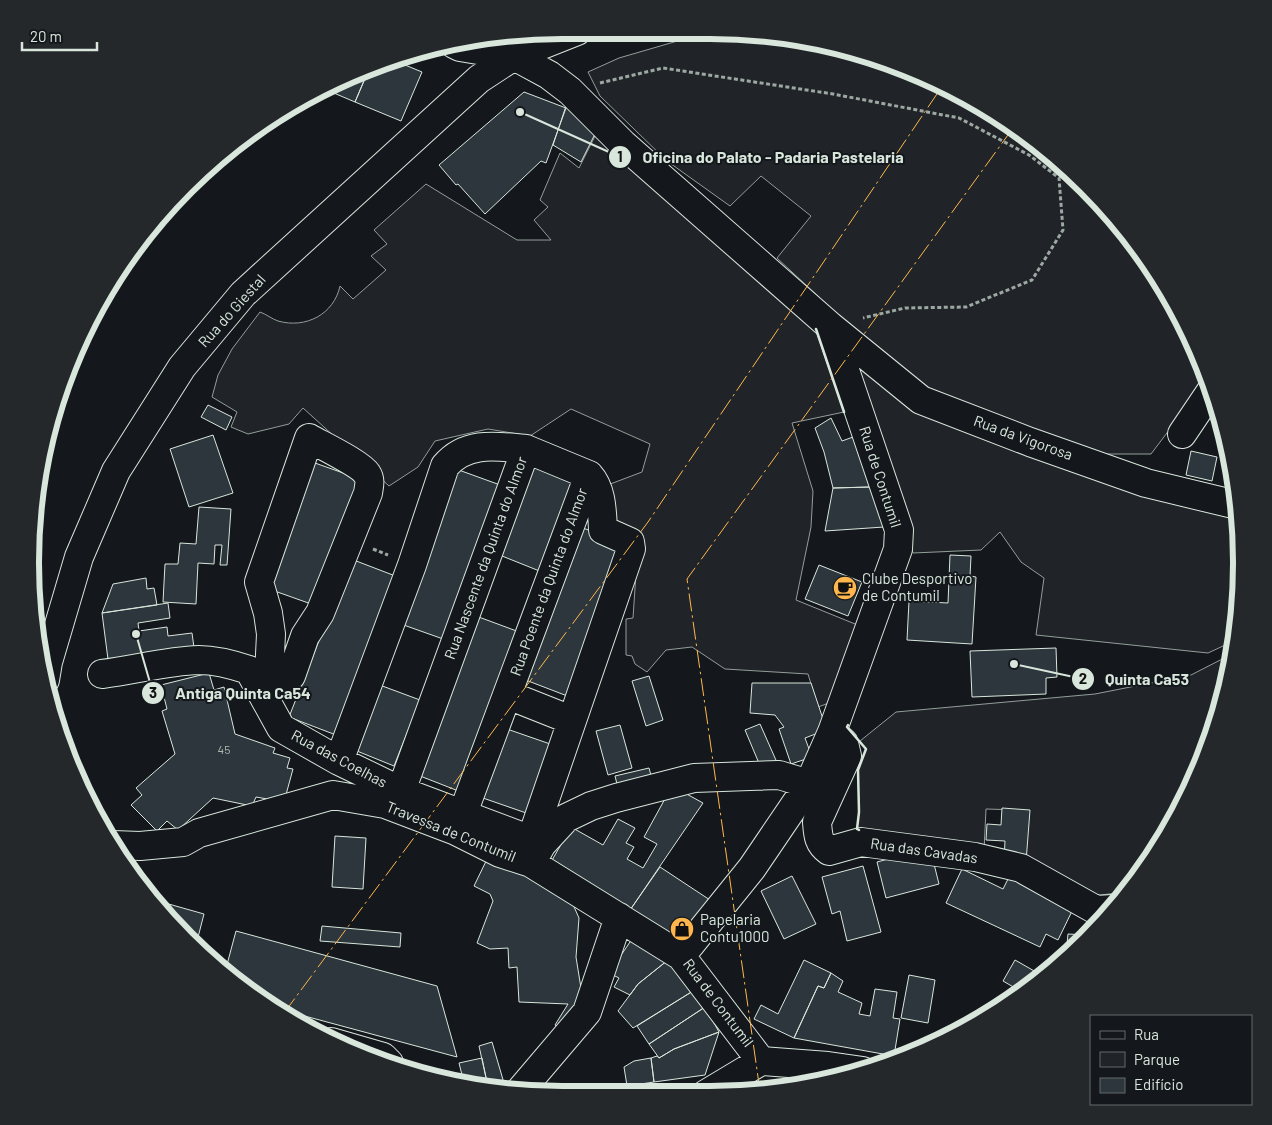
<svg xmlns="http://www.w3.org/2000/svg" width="1272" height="1125" viewBox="0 0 1272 1125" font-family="Barlow,sans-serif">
<rect width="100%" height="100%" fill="#14181c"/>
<!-- green -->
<path fill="#202428" stroke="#939e99" d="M698,35L813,40L913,70L976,101L1060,162L1132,238L1187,327L1207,380L1151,454H1086L931,395L881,355L777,258L811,216L761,176L730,206L667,161L600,96L588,72L619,58Z
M596,134L814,325L844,412L792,423L813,491L811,527L796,600L860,626L829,703L818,707L808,674L725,669L692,647L666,650L647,672L635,664L632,656L626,655V619L633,618L638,543L608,529L605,486L642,472L650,444L571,409L530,436L488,429L435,441L418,467L389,486L303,408L289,424L248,434L231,427L237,412L212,397L218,375L232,349L260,312C266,314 272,319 278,321C306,329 334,314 340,286L353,299L386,270L371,256L387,244L374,230L426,184L517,240H551L534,220L548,207L540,200L560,153L579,168Z
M855,364L1239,518L1241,527L1237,632L1236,640L1208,653L1036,635L1044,578L1021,562L1000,532L981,550L913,553Z
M1232,654L1214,733L1171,828L1126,892L1092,896L1027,860L1019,810L986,809L984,851L857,829L859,812L858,770L866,749L860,741L896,712L1095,694L1191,675Z"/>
<!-- building -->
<path fill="#2c363c" stroke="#d8e6dc" d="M393,60L422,72L401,121L355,102L369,69Z
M369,69L355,102L322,88L327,85Z
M524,92L566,108L546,163L541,161L485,214L458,184L456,185L439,165Z
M567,103L597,130L581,162L553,145Z
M208,405L232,417L226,430L201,417Z
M831,418L842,441L853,437L870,487L833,488L824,452L815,428Z
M213,435L233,493L189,507L170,449Z
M1191,451L1217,457L1212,481L1186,475Z
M315,463L360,479L314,605L269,589Z
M532,463L578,480L542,572L497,554Z
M456,469L503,486L446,640L398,623Z
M870,487L884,527L825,531L833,488Z
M199,507L231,509L227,565H220L222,545H215L214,564L198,563L196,604L163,602L165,564H178L180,543L196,544Z
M580,527L628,544L570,697L523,679Z
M950,555L971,556L970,576L976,577L972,644L907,640L909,601L948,603Z
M351,559L398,577L336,735L289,717Z
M819,565L862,582L848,616L805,599Z
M146,578L147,589L154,588L157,605L102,613L113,584Z
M168,603L170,618L138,623L139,631L167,627L168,636L192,633L195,655L109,667L102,613Z
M476,616L522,633L461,792L415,774Z
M1056,648L1057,677L1046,678V694L972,697L970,651Z
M209,673L214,690L224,687L235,734L275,748L273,753L290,758L287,768L293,769L284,802L256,797L252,806L213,798L178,830L167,821L157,831L131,805L142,795L136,788L175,754L162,711L167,709L161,685Z
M649,676L663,720L646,726L632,681Z
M752,683H811L823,719L818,733L805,738L812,757L791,764L779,729L784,727L775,715L750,713Z
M377,684L420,700L394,766L352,749Z
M760,724L779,767L761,768L745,730Z
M620,725L632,768L608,775L596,731Z
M504,728L556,746L532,815L480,797Z
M649,768L653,783L619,792L615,776Z
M672,786L703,803L628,913L547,869L571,827L603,845L618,819L635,828L626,843L634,847L627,859L643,868L657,844L644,837Z
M1002,808L1030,810L1026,862L1004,860L1005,841L986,840L987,824L1001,825Z
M335,836L366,838L363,889L332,887Z
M930,848L939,884L886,898L877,862Z
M489,855L571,900L579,918L576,957L584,1007L564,1031L555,1025L568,1004L519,1002L517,967L509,968L508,948L490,949L477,943L493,901L490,894L474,886Z
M863,866L881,932L847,941L840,911L832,914L822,877Z
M660,867L710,900L678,939L628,913Z
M962,869L1003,889L1011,873L1075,905L1058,940L1046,934L1040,947L946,903Z
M792,876L816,924L784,939L761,891Z
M151,899L204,914L196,945L162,913Z
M322,926L401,933L400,947L320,941Z
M236,931L437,986L457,1057L275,1008L238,985L225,972Z
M1068,934L1087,935L1066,954Z
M632,939L668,960L638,984L630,995L614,987L619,978L609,973Z
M668,960L693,991L633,1028L618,1011L638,984Z
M804,960L831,973L824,988L818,986L794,1038L754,1019L761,1005L778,1014Z
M1015,960L1043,976L1034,985L1022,992L1003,981Z
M831,973L843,981L838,992L862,1003L859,1014L870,1016L875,989L897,992L893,1018L900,1019L894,1056L794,1038L818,986L824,988Z
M909,975L935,980L928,1023L901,1018Z
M693,991L705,1007L649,1044L637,1026Z
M705,1007L719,1032L674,1049L659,1058L649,1044Z
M719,1032L705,1075L654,1082L651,1058L657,1056L659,1058L674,1049Z
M492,1042L506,1090L488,1087L479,1046Z
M482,1058L488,1087L464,1083L459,1063Z
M651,1058L654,1082L627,1086L624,1067L634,1061Z"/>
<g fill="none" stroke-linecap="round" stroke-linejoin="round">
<!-- minor casing -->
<g stroke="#d8e6dc" stroke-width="30">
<path id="minor" d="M506,37L514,56L549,75L570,91L623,144L830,326L899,530L898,549L832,732L809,784L752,868L681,956
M454,44L460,47L514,56
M830,326L921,400L1030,442L1146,483L1237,505
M1182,434L1211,391
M526,449L589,475
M102,674C135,670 166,661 199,660C215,660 234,665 249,670L281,728L339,761L401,791L542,844
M45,680L48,662L79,557L116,471L182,367L243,294L479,79L514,56L577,31
M258,684L269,675L271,634L268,613L259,582L309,438C321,445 361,464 367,474C371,480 369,486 368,493L320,613L305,636L291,676L285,680H277L269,675
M508,695L571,720
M832,732L844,743L847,756L817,822C818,835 818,843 829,851L861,842L975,857L1021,868L1096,910L1113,909
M339,761L412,565L445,466C466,441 496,446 526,449L401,791
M463,813L589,475C602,489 602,511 603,530L630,542L631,549L531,840
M113,845L140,846L183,842L199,833L333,795L385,804L456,831L500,853L531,863L681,956L761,1061L828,1066L863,1071
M533,860L542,844L566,818L591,806L616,798L694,778L779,775L809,784
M331,1042L383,1057L389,1063
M519,1092L587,1012L619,917
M706,1094L761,1061"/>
</g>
<!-- path -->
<path stroke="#9da8a2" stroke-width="3" stroke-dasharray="4 2.5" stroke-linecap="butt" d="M600,83L663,68L833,94L959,118L1029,155L1059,178L1063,230L1032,280L966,307L905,308L863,318
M373,549L388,555"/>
<!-- minor -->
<use href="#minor" stroke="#14181c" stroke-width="28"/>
<!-- wall -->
<path stroke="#d8e6dc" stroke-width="2.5" d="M816,329L844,412
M848,725L847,727L866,749L858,770L859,812L857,829L859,830"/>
<!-- power -->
<path stroke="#ffb74d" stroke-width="1" stroke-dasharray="18 4 2.5 4" stroke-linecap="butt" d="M284,1013L648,522L943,85
M760,1091L687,579L1013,128"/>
</g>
<!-- icons -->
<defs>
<g id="cafe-disc" transform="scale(1.25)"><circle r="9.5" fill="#ffb74d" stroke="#14181c"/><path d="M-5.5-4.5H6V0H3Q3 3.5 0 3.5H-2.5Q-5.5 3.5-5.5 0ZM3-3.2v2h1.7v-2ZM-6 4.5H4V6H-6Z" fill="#111"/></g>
<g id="shop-disc" transform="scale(1.25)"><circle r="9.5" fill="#ffb74d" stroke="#14181c"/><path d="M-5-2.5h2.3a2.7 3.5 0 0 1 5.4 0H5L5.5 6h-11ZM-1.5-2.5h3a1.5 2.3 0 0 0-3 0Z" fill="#111"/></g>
</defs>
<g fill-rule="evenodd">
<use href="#cafe-disc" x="845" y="588"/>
<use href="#shop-disc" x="682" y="929"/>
</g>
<g text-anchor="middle" stroke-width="4" stroke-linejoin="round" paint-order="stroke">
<!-- number labels -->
<g font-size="12" fill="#adbab4">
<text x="224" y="754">45</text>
</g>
<!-- street labels -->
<g font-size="15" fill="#d8e6dc" stroke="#14181c">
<text transform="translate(232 311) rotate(-48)" y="5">Rua do Giestal</text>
<text transform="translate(1023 438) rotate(20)" y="5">Rua da Vigorosa</text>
<text transform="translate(880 477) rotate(72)" y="5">Rua de Contumil</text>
<text transform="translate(486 558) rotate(-70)" y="5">Rua Nascente da Quinta do Almor</text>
<text transform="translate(549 582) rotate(-70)" y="5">Rua Poente da Quinta do Almor</text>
<text transform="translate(339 759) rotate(28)" y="5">Rua das Coelhas</text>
<text transform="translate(451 832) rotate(22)" y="5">Travessa de Contumil</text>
<text transform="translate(924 851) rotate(8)" y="5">Rua das Cavadas</text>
<text transform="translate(718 1003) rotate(53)" y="5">Rua de Contumil</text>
</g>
<!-- poi labels -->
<g font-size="15" fill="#d8e6dc" stroke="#14181c" text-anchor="start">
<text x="862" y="584">Clube Desportivo<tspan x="862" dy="17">de Contumil</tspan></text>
<text x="700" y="925">Papelaria<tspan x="700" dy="17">Contu1000</tspan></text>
</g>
</g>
<!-- crop -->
<path d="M0 0H1272V1125H0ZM562 39H710A523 523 0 0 1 1233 562V563A523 523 0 0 1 710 1086H562A523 523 0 0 1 39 563V562A523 523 0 0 1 562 39Z" fill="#24282b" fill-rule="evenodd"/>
<path fill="none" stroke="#d8e6dc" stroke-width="6" d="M562 39H710A523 523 0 0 1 1233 562V563A523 523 0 0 1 710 1086H562A523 523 0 0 1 39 563V562A523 523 0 0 1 562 39Z"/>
<!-- callouts -->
<path fill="none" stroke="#d8e6dc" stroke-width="2" d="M520 112L620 157M1014 664L1083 679M136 634L153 693"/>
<g fill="#d8e6dc" stroke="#14181c" stroke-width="2">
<circle cx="520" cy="112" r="5"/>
<circle cx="1014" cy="664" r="5"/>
<circle cx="136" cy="634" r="5"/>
<circle cx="620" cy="157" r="12"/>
<circle cx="1083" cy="679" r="12"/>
<circle cx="153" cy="693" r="12"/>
</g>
<g font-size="15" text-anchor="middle" font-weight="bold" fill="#111">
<text x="620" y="162">1</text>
<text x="1083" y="684">2</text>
<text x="153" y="698">3</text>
</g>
<g font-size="16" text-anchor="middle" font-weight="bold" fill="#d8e6dc" stroke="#14181c" stroke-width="4" stroke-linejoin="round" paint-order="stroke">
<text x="773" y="163">Oficina do Palato - Padaria Pastelaria</text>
<text x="1147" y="685">Quinta Ca53</text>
<text x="243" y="699">Antiga Quinta Ca54</text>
</g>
<!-- legend -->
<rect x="1090" y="1015" width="162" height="90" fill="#14181c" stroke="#626a69"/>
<rect x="1100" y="1031" width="25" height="8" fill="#14181c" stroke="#626a69"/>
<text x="1134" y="1040" font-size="15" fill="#d8e6dc">Rua</text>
<rect x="1100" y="1052" width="25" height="15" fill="#202428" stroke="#626a69"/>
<text x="1134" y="1065" font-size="15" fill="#d8e6dc">Parque</text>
<rect x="1100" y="1078" width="25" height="15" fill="#2c363c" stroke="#626a69"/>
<text x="1134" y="1090" font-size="15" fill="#d8e6dc">Edifício</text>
<!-- scale -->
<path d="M22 42v8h75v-8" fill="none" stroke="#d8e6dc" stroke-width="2.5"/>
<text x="30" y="42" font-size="15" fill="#d8e6dc" stroke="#14181c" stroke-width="4" paint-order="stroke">20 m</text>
</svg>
